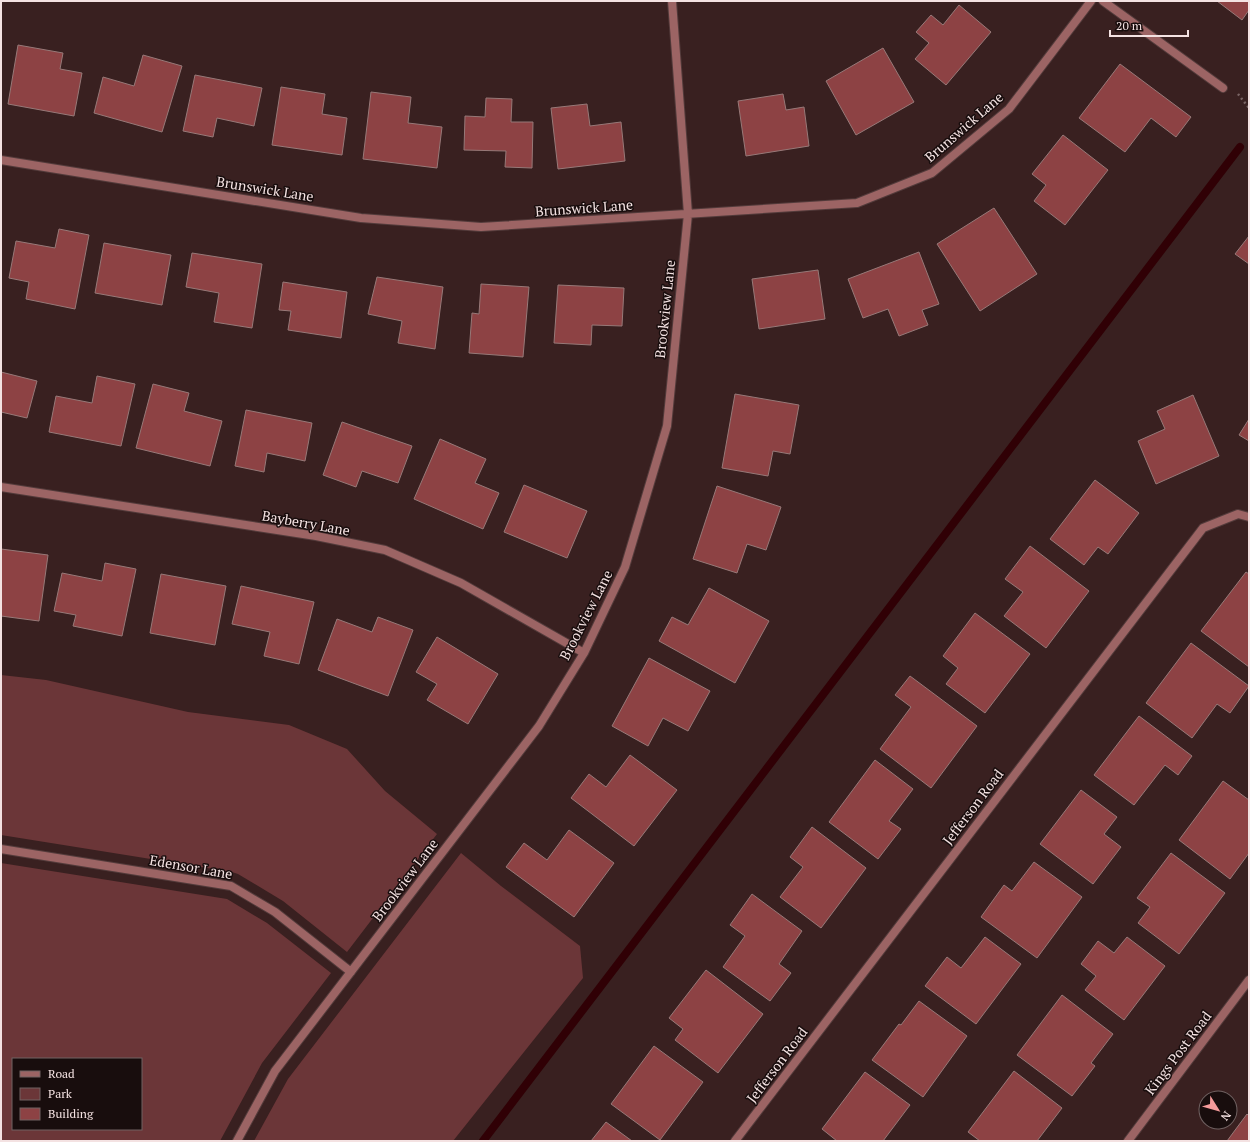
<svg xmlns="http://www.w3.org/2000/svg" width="1250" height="1142" viewBox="0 0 1250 1142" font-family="'PT Serif',serif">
<rect width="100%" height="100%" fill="#392020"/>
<!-- green -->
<path fill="#6b3638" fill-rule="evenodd" d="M1,675L46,680L188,712L289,725L347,749L385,791L437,834L347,952L283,901L238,874L232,872L1,835Z
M461,853L501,886L580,946L583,978L453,1141H254L288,1079Z
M1,863L227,899L267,923L331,973L262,1063L220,1141H1ZM13,1059H141V1129H13Z"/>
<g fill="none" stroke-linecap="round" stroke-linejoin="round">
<!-- stream -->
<path stroke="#300005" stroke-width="8" d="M483,1141L1240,147"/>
</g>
<!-- building -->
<path fill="#8d4244" stroke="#977978" d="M1217,1H1249V10L1242,20Z
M959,5L991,32L946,85L915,59L929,43L916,32L931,15L943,25Z
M18,45L63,53L60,69L82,73L74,116L8,104Z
M883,48L914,102L856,135L826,81Z
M143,55L182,66L162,132L94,113L103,77L134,86Z
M1120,64L1191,117L1176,137L1151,118L1125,152L1079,118Z
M195,75L262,88L254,126L217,118L213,137L183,131Z
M281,87L325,94L322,114L347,118L342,155L272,145Z
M371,92L411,97L408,123L442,127L437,168L363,159Z
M783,94L786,110L804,107L809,146L746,156L738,101Z
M486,98L512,99L511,122H533L532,168L505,167L506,151L464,150L465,116L485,117Z
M587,104L590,126L621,122L625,161L558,169L551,108Z
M1063,135L1108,170L1065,225L1034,201L1046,185L1032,174Z
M994,208L1037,274L980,311L937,244Z
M59,229L89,235L75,309L26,299L29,282L9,278L16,241L55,248Z
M1249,236V264L1235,254Z
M104,243L171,255L162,305L95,293Z
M919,252L939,304L922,310L928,325L899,336L888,309L863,318L848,279Z
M192,253L262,264L252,328L214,322L219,293L186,287Z
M818,270L825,319L759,329L752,279Z
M377,277L443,287L435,349L398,343L402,321L368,314Z
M283,282L347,292L341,338L288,330L291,311L279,310Z
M481,284L529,287L523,357L469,353L472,313L479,314Z
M558,285L624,288L622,326L592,325L591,345L554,343Z
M1,372L37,381L27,418L1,412Z
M97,376L135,384L121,446L49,432L56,396L92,403Z
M153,384L189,393L184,411L222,421L210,466L136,448Z
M735,394L799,405L790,454L773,451L768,476L722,468Z
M1193,395L1219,456L1156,484L1138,441L1165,429L1157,411Z
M246,410L312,423L305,461L267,453L264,472L235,466Z
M1249,419V441L1239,435Z
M342,422L412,446L398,483L362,471L356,487L323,475Z
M440,439L486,459L475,483L499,493L483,529L414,499Z
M1095,480L1139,513L1108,554L1098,547L1084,565L1050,539Z
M524,485L587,511L567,558L504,532Z
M717,486L781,507L766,550L747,544L737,573L693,559Z
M1030,546L1089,591L1046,648L1004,616L1023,592L1005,579Z
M1,549L48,555L39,621L1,616Z
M105,563L136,569L122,636L73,626L76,615L54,611L62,573L102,581Z
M1246,572L1249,574V667L1201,631Z
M161,574L226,586L215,645L150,633Z
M241,586L314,602L299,664L264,656L270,632L232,624Z
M709,588L769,621L735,683L659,641L672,617L688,625Z
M975,613L1030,654L985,713L946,684L958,668L943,656Z
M378,617L413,630L388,696L318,670L337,619L372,632Z
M437,637L498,674L468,724L427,700L437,684L416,672Z
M1191,643L1249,686L1230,713L1217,704L1192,738L1146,703Z
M649,658L710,691L688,731L663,718L648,746L612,726Z
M910,676L977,726L931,788L880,749L911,707L895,695Z
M1139,716L1192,756L1178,775L1165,765L1134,805L1094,775Z
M630,755L677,790L634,846L571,798L589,774L606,787Z
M875,760L913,789L889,821L901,829L878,859L829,822Z
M1223,781L1249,800V853L1230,879L1179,840Z
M1081,790L1117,817L1104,834L1121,847L1093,884L1040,844Z
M812,827L866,868L821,928L780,897L803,867L790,857Z
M569,830L614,863L574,917L506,867L524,843L547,860Z
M1171,853L1225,893L1179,954L1138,923L1150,907L1137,898Z
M1034,862L1082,897L1037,958L981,917L1004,885L1012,891Z
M752,894L802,931L779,964L791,973L770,1001L723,967L745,936L730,925Z
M985,937L1021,964L976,1024L925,986L947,957L961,968Z
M1127,937L1165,966L1124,1020L1085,990L1096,976L1081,964L1098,941L1114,953Z
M706,970L763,1014L718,1073L675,1040L683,1029L669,1018Z
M1062,995L1113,1034L1091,1063L1095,1066L1072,1096L1017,1055Z
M919,1001L967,1036L923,1097L872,1060L899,1024L901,1025Z
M654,1046L703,1082L660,1140L611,1104Z
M1014,1071L1062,1108L1037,1141H980L968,1132Z
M865,1072L910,1105L883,1141H837L822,1129Z
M1247,1114L1249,1116V1141H1227Z
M606,1122L632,1141H591Z"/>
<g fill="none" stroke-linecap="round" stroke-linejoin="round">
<!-- street casing -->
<g stroke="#533b3b" stroke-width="10">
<path id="street" d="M1103,1L1223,88
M1,160L361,218L481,227L857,203L932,173L1009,109L1091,1
M1,487L316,536L385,550L461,583L584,653
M1,849L231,886L275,912L351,972
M237,1141L275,1071L539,726L584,653L625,567L667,426L688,214L672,1
M735,1141L1203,528L1238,514L1249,517
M1128,1141L1249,980"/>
</g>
<!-- path -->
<path stroke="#796363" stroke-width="2.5" stroke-dasharray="2 3" stroke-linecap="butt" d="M1238,94L1249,108"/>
<!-- street -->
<use href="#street" stroke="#9c6464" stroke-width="8"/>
</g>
<g text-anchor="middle" stroke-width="3" stroke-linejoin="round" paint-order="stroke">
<!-- street labels -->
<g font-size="14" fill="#f4e2e2" stroke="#180d0d">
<text transform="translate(964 127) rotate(-41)" y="5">Brunswick Lane</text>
<text transform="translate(265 189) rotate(9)" y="5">Brunswick Lane</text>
<text transform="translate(584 208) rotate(-4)" y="5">Brunswick Lane</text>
<text transform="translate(665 309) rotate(-84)" y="5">Brookview Lane</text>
<text transform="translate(306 523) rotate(10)" y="5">Bayberry Lane</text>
<text transform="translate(586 615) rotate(-63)" y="5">Brookview Lane</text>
<text transform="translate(973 807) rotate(-53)" y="5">Jefferson Road</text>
<text transform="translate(191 867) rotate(10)" y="5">Edensor Lane</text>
<text transform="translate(405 880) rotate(-53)" y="5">Brookview Lane</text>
<text transform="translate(1178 1053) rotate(-53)" y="5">Kings Post Road</text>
<text transform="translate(777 1065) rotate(-53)" y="5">Jefferson Road</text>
</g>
</g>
<!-- border -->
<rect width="1250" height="1142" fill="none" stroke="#f4e2e2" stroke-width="4"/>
<!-- legend -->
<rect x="12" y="1058" width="130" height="72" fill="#180d0d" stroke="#706262"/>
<rect x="20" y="1071" width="20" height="6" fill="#9c6464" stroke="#706262"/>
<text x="48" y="1078" font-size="12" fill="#f4e2e2">Road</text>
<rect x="20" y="1088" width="20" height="12" fill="#6b3638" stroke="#706262"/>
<text x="48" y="1098" font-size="12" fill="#f4e2e2">Park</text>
<rect x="20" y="1108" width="20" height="12" fill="#8d4244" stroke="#706262"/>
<text x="48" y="1118" font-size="12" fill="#f4e2e2">Building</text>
<!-- north arrow -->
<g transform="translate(1218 1110) rotate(127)"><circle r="19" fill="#180d0d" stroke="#706262"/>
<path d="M0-3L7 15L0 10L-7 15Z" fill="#f59b9b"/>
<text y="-6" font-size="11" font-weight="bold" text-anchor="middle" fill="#f4e2e2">N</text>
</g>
<!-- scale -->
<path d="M1110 30v6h78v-6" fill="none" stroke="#f4e2e2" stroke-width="2"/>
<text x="1116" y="30" font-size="12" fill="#f4e2e2" stroke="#180d0d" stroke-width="3" paint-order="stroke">20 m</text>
</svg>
